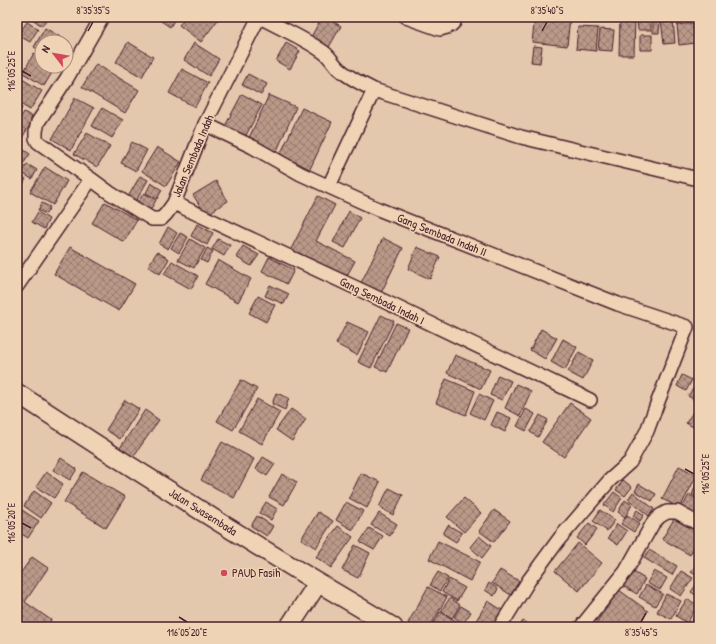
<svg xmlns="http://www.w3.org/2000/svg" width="716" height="644" viewBox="0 0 716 644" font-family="'Patrick Hand',sans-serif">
<defs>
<pattern id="building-cross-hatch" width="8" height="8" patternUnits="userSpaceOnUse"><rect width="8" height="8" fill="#b99988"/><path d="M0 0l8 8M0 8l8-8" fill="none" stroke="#987c6f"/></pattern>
</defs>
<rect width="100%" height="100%" fill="#e4c8ad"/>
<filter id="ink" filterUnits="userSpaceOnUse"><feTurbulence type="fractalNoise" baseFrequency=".025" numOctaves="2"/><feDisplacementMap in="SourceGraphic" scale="8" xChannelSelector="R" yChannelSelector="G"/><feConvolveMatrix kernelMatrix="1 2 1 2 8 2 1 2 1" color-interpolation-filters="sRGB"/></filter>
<g filter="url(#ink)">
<!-- building -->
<path fill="url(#building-cross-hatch)" stroke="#4a1f2b" d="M31,17H48L42,26L31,18Z
M155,17H176L170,27Z
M186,17H220L201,42L179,25Z
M303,17H316L312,23Z
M322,17H324L341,26L329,47L311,37Z
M429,17H443L439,24L428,18Z
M535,17H570L567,46L532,42Z
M620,17H635L634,55H619Z
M637,17H651V30H638Z
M678,17H693V19H678Z
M673,19L675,43L664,44L661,20Z
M653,20H660L659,33H653Z
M27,22L38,29L30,42L18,35Z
M694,23L696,43L679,45L677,25Z
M578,27L598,28L596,51L576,49Z
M45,28L69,42L66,48V42H42V52L34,47Z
M600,29L614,30L612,51L598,50Z
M640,35H652V50H640Z
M128,42L153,57L142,77L116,62Z
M194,43L219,59L209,76L184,60Z
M286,43L300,51L290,69L276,61Z
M533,46L542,47L540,63L531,62Z
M34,53L42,58V66H56L44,86L23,73Z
M96,64L139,90L125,113L82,87Z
M182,69L208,83L195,107L169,93Z
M248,74L267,84L261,95L242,85Z
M17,76L42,91L30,110L17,102Z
M242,94L262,105L244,139L224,128Z
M269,95L296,107L276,153L248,140Z
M75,98L94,108L71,150L52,139Z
M17,104L22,108L17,116Z
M102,108L123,120L112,138L92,126Z
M302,108L332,122L310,169L280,155Z
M24,112L34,118L22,138L17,135V123Z
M87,133L110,146L97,167L74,154Z
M132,142L147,150L136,171L121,163Z
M157,147L181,162L166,186L142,171Z
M21,148L30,154L19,170L17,169V154Z
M27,164L37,170L32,179L22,173Z
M45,167L67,181L53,205L30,192Z
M17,174L26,179L19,191L17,189Z
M140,176L148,180L136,201L128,197Z
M216,181L228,201L206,215L193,195Z
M151,183L162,190L157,199L146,193Z
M144,193L156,200L150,211L137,203Z
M318,196L335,205L316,241L355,261L345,279L290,251Z
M105,202L137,220L124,242L92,223Z
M42,203L50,207L46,214L38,210Z
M349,211L360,218L345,248L333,242Z
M38,212L49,219L44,229L32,222Z
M197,224L213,233L207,245L191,236Z
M168,227L177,233L168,249L159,244Z
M180,233L188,237L179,253L171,248Z
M383,238L403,248L381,293L361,283Z
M190,239L205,248L194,268L178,260Z
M218,239L230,245L224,256L212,249Z
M243,246L259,255L251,266L236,257Z
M70,247L135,284L119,311L54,274Z
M417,247L440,257L430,279L408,269Z
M207,248L213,251L207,263L201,260Z
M157,252L169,259L160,274L148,266Z
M269,257L294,270L287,284L262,271Z
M218,260L251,279L238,302L205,284Z
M172,261L198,276L191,289L164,274Z
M270,285L289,294L284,304L265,296Z
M258,296L275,305L266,322L249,313Z
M381,315L394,321L371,368L358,362Z
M347,322L369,332L357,355L336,344Z
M396,323L408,328L387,372L375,367Z
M541,329L557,338L545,359L530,350Z
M563,339L577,347L565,370L551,362Z
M579,352L593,360L583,380L568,372Z
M455,355L490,370L481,389L447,373Z
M498,375L511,381L502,400L490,395Z
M682,375L692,380L686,391L677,386Z
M698,377H699V386L694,384Z
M446,379L475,391L466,415L436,403Z
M241,380L257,389L233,430L217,421Z
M516,384L531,391L520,416L505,408Z
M695,386L699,389V403L688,396Z
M276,393L289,398L285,410L272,404Z
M479,394L493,401L484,420L470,413Z
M257,399L280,412L262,444L239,431Z
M125,400L139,409L120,439L106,430Z
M570,403L591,418L564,457L542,442Z
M696,407L699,409V430L686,423Z
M291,409L306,419L292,441L276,430Z
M526,409L535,414L526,431L517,426Z
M145,410L159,420L133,457L120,448Z
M497,412L511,418L505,432L491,425Z
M540,415L548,420L538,437L530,432Z
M222,442L254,459L234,498L201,480Z
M263,457L275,464L267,476L256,469Z
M61,458L77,469L70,480L53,470Z
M679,466L697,475L680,508L662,499Z
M46,472L63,484L54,498L36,487Z
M83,472L125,497L106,528L64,502Z
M361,473L380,482L367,508L349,498Z
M282,474L297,482L284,505L269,497Z
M699,477V498L692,495Z
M623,480L632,487L625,496L616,490Z
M639,484L656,494L652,501L635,491Z
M389,488L403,495L393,515L379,507Z
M34,491L51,503L41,518L24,506Z
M614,492L622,498L613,512L604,505Z
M633,492L654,509L649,516L628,499Z
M689,495L699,500V510L696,515L682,508Z
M464,498L481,513L464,532L447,517Z
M625,500L632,505L625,517L618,512Z
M266,502L277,509L271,520L259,513Z
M346,502L363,511L353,530L336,520Z
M22,510L39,521L28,538L17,531V518Z
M494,510L510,521L494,542L479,531Z
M600,510L615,520L607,531L593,521Z
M637,510L644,515L640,521L633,516Z
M318,512L333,521L316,548L301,539Z
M379,513L397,524L390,536L371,525Z
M627,515L640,523L634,532L621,524Z
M257,516L273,526L267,536L251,526Z
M674,519L699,533V540L690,555L662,539Z
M589,523L597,529L585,545L577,538Z
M617,524L627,531L618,545L608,538Z
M448,525L462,533L456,542L443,534Z
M338,526L353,537L331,568L316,557Z
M369,528L383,536L374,550L360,542Z
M479,536L491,546L482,558L470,547Z
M438,541L480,562L470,581L429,559Z
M578,543L602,563L579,591L555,571Z
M355,545L370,553L358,578L342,570Z
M649,550L677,566L672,575L644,558Z
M32,557L48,568L25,602L51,620L47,627H30L17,618V578Z
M698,561L699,562V577L691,572Z
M500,570L519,581L511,595L492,583Z
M632,571L645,579L637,594L623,586Z
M654,571L667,578L660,590L647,583Z
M681,571L693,578L681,596L670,589Z
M438,572L448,578L440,591L430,585Z
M449,579L465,588L457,601L442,592Z
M698,582H699V597L691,592Z
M489,583L498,589L494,596L485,590Z
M646,585L663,594L655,606L639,597Z
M428,587L447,597L430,627H415L408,623Z
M619,590L648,611L637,627H596L594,626Z
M666,594L681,601L671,619L657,612Z
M450,598L460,605L452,618L441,611Z
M687,599L698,605L687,623L676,616Z
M488,601L502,610L492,627H472Z
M461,606L471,612L463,624L454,617Z
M699,609V627L691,622Z
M440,612L465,626L464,627H432Z
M523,621L532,627H519Z"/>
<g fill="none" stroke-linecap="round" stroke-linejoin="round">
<!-- street casing -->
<g stroke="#4a1f2b" stroke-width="16">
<path id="street" d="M260,17C280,28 304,38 322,51C329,55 332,62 337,67C347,77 362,84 374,90L521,137L694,178
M406,17L440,29L447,27L451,25L454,22L456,17
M205,124L253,147L301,174L378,209L618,304L687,327L657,404L647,431L630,462L610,480L560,538L529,580L500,627
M91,179L110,193L152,219H161L166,214L174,203L205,124L259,17
M329,186L374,90
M174,203L367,293L590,400
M17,286L91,179L38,142L36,138V131L38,122L67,78L102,17
M581,627L626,571L653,523L660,516L667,512H677L699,524"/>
</g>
<!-- secondary casing -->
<g stroke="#4a1f2b" stroke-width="21">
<path id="secondary" d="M17,393C116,458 216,521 317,582C342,597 368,612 393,627
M289,627L318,583"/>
</g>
<!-- street -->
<use href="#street" stroke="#eed3b5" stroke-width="13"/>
<!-- secondary -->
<use href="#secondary" stroke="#eed3b5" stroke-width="18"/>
</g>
</g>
<!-- ticks -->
<path fill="none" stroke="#4a1f2b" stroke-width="1.5" d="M88,31L93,22M542,31L547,22M22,71L31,76M685,469L694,474M22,523L31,528M179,617L187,622M641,622L646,613"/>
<!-- markers -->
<circle fill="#d1495b" stroke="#eed3b5" stroke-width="1.5" cx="224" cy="573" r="4"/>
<g text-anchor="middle" stroke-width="3" stroke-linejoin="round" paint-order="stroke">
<!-- street labels -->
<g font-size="12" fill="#4a1f2b" stroke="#eed3b5">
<text transform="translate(193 156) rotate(-67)" y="4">Jalan Sembada Indah</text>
<text transform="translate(442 235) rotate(22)" y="4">Gang Sembada Indah II</text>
<text transform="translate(382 301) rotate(26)" y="4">Gang Sembada Indah I</text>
<text transform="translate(203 512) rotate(32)" y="4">Jalan Swasembada</text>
</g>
<!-- poi labels -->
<g font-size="12" fill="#4a1f2b" stroke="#eed3b5" text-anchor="start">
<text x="232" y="577">PAUD Fasih</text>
</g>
</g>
<!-- margin -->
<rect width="716" height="644" fill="none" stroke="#eed3b5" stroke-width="44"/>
<!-- north arrow -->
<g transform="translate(54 54) rotate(301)"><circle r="19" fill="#eed3b5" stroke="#ac8b7e"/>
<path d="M0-3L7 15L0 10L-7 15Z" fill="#d1495b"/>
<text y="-6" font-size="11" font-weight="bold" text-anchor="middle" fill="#4a1f2b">N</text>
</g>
<rect x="22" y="22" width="672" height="600" fill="none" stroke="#4a1f2b" stroke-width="1.5"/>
<g font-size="10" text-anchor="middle" fill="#4a1f2b">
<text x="93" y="14">8°35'35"S</text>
<text x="547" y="14">8°35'40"S</text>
<text transform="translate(11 71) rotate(-90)" y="4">116°05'25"E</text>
<text transform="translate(705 474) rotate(-90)" y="4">116°05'25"E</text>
<text transform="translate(11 523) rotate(-90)" y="4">116°05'20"E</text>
<text x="187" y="636">116°05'20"E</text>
<text x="641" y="636">8°35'45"S</text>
</g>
</svg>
